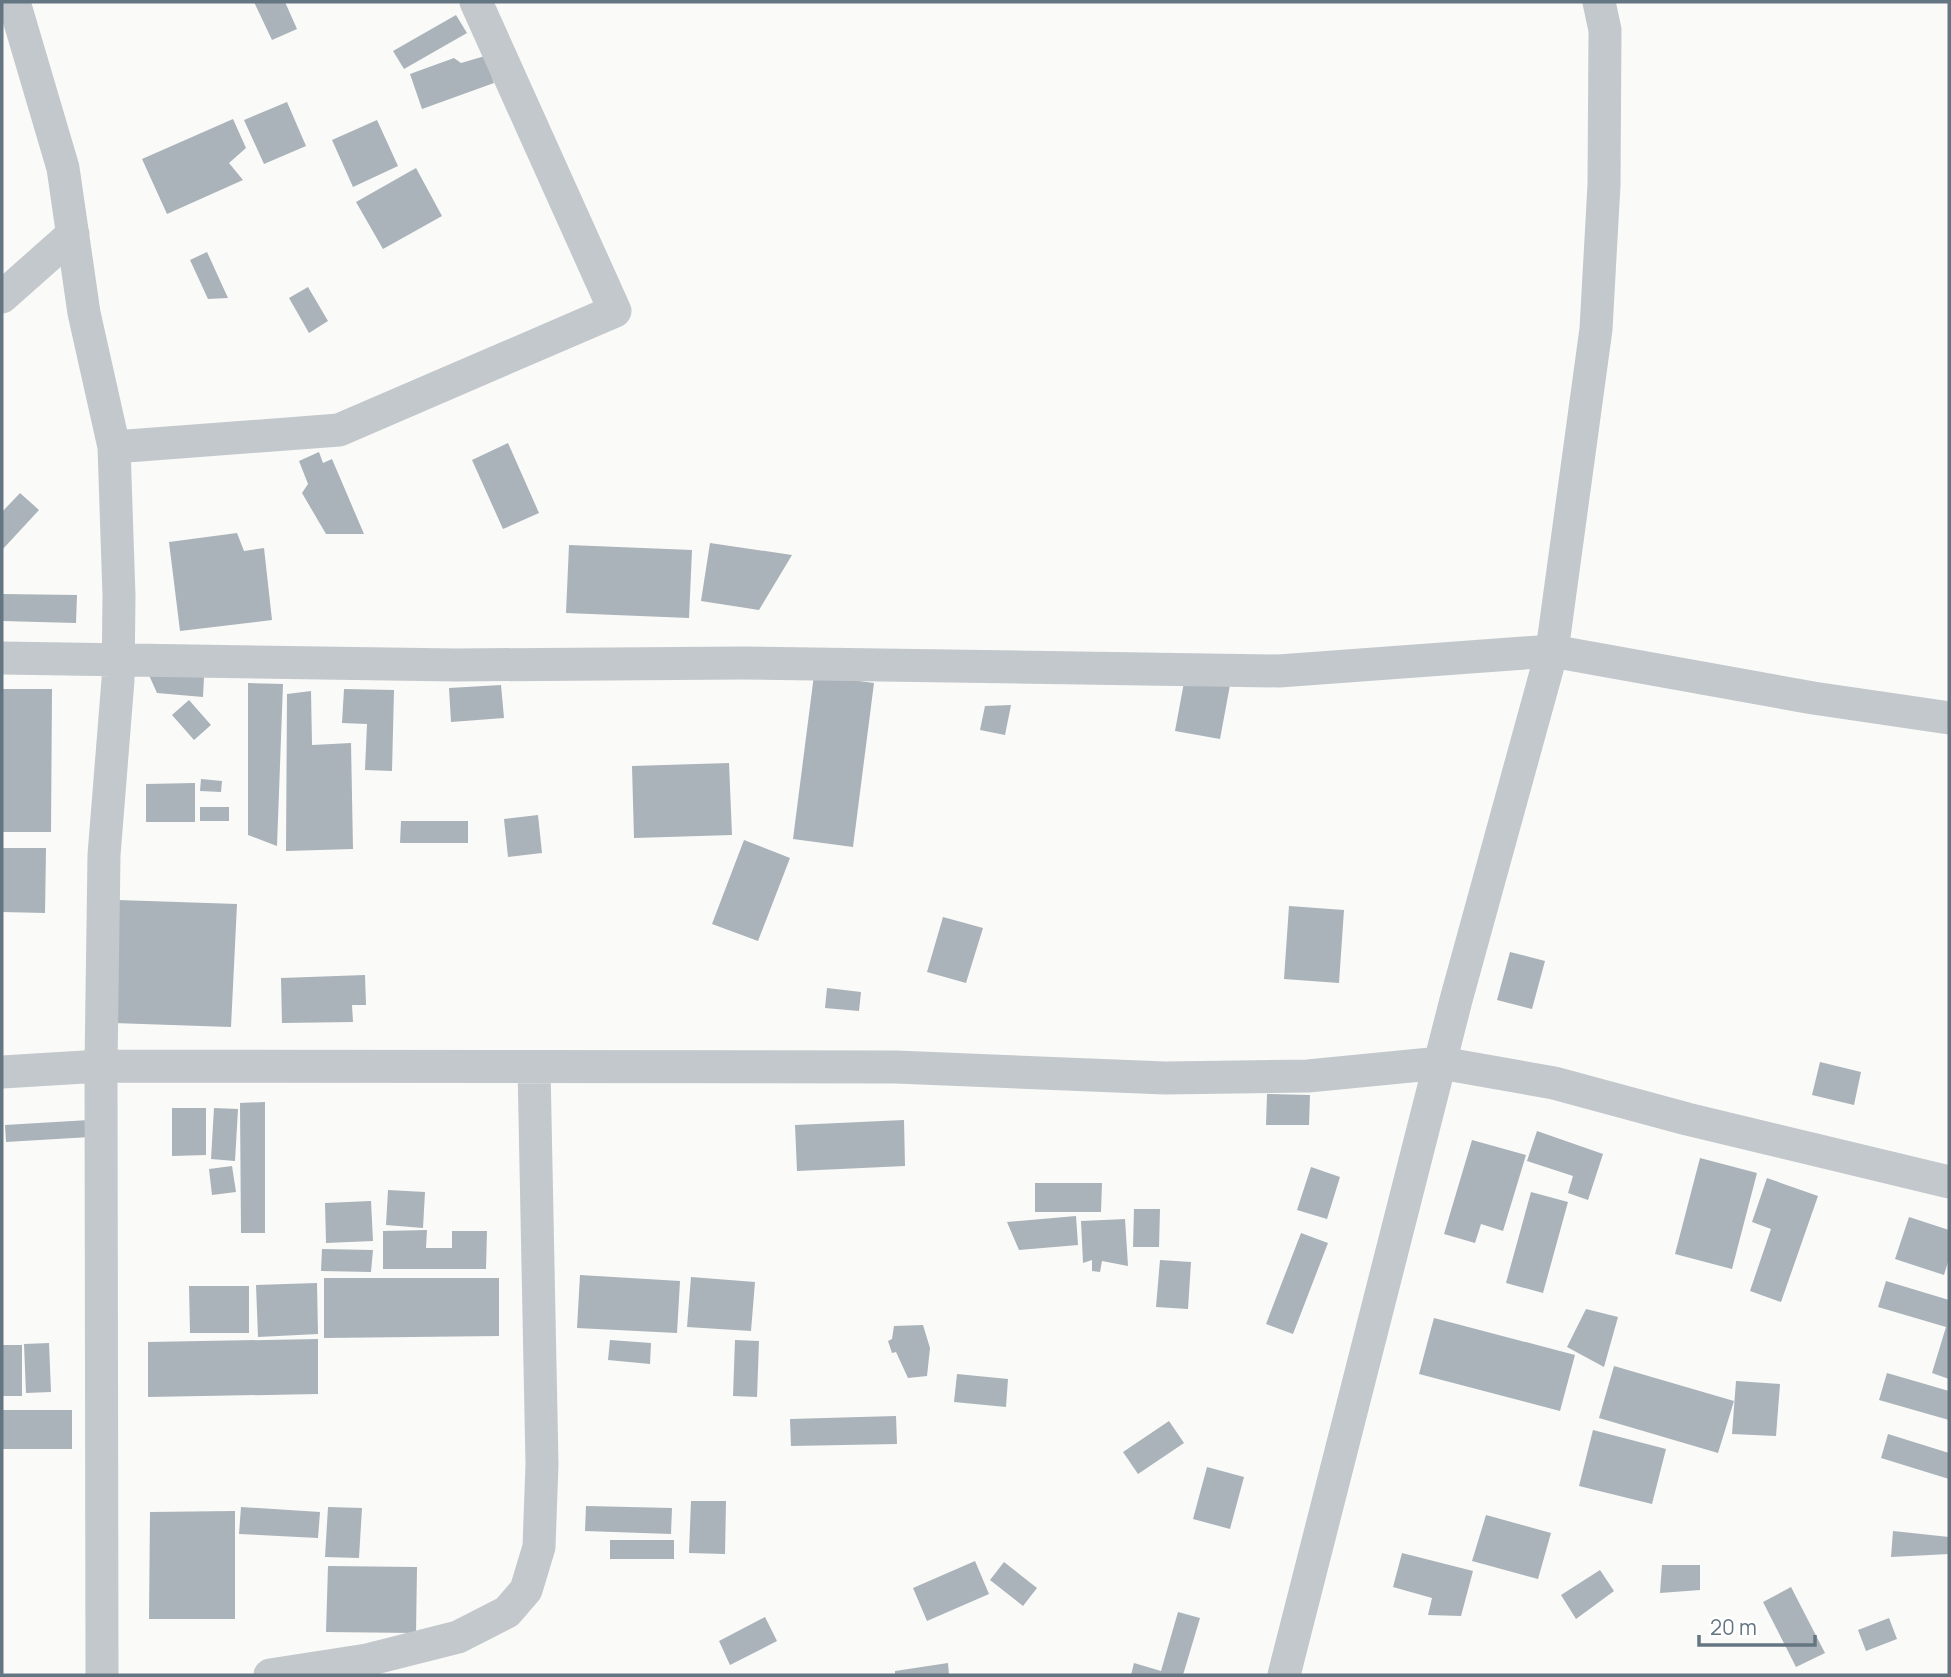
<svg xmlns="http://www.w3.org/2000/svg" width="1951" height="1677" viewBox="0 0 1951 1677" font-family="Manrope,sans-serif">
<rect width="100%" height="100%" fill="#fafaf8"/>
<!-- building -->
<path fill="#aab3b9" d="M254,2H285L297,29L272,40Z
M456,15L467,33L404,69L393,51Z
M485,56L494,83L422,109L410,74L454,58L461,63Z
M287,102L306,146L264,164L244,120Z
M233,119L246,148L229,163L243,180L167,214L142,159Z
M377,120L398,166L353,187L332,140Z
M416,168L442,216L383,249L356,202Z
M207,252L228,298L208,299L190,260Z
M308,287L328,321L309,333L289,298Z
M508,443L539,513L503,529L472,460Z
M319,452L323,463L332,459L364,534H326L302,493L308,484L299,461Z
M20,493L39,510L2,550V512Z
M237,533L244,551L264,548L272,620L180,631L169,542Z
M710,543L792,555L759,610L701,601Z
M569,545L692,550L689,618L566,613Z
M2,594L77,595L76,623L2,621Z
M148,673L204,677L203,697L157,693Z
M814,675L874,683L853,847L793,839Z
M1185,677L1230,685L1220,739L1175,731Z
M248,683L283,684L277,846L248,835Z
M501,685L504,718L451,722L449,688Z
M2,689H52L51,832H2Z
M344,689L394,690L392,771L365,770L367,724L342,723Z
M311,691L312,745L351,743L353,849L286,851L287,694Z
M189,700L211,725L194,740L172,715Z
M1011,705L1005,735L980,730L985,706Z
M729,763L732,835L634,838L632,766Z
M201,779L222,781L221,792L200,791Z
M195,783V822H146V784Z
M200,807H229V821H200Z
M538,815L542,853L508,857L504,819Z
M401,821H468V843H400Z
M744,840L790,858L758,941L712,924Z
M2,848H46L45,913L2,912Z
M118,900L237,904L231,1027L113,1023Z
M1289,906L1344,910L1339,983L1284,979Z
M943,917L983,928L966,983L927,972Z
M1510,952L1545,961L1532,1009L1497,1000Z
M365,975L366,1005H352L353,1022L282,1023L281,978Z
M827,988L861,992L859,1011L825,1008Z
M1820,1062L1861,1072L1854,1105L1812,1095Z
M1267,1094L1310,1095L1309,1125H1266Z
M265,1102V1233H241L240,1103Z
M172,1108H206V1155L172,1156Z
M214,1108L238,1109L235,1161L211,1159Z
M89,1120L90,1137L6,1142L5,1125Z
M904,1120L905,1166L797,1171L795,1125Z
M1537,1131L1603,1154L1588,1200L1568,1193L1573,1176L1527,1161Z
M1472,1140L1526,1155L1503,1231L1481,1224L1475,1243L1444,1234Z
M1700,1158L1757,1173L1732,1269L1675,1254Z
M232,1166L236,1192L212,1195L209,1169Z
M1311,1167L1340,1177L1327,1219L1297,1210Z
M1767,1178L1818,1196L1781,1302L1750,1291L1771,1229L1752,1222Z
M1035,1183H1102L1101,1212H1035Z
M388,1190L425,1192L423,1228L386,1225Z
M1531,1192L1568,1202L1543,1293L1506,1283Z
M371,1201L373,1241L326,1243L325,1203Z
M1134,1209H1160L1159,1247H1133Z
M1076,1216L1078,1245L1019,1250L1007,1222Z
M1909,1217L1949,1230V1259L1944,1275L1895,1259Z
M1125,1219L1128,1266L1102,1261L1100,1272L1092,1271V1260L1083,1263L1081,1221Z
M427,1230L426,1248H452V1231H487L486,1269H383V1231Z
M1301,1233L1328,1243L1293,1334L1266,1324Z
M322,1249L373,1250L371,1272L321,1271Z
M1160,1260L1191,1262L1188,1309L1156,1307Z
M580,1275L680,1281L677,1333L577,1328Z
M691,1277L755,1282L751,1331L687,1327Z
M324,1278H499V1336L324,1338Z
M1886,1281L1949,1300V1379L1932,1373L1946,1327L1878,1307Z
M317,1283L318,1334L258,1337L256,1285Z
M189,1286H249V1333H190Z
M1586,1309L1618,1317L1604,1367L1567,1347Z
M1434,1318L1575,1355L1560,1411L1419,1374Z
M923,1325L930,1348L927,1376L908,1378L896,1352L892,1353L888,1341L892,1339L894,1326Z
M318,1339V1394L148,1397V1342Z
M610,1340L651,1343L650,1364L608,1360Z
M735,1340L759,1341L757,1397L733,1396Z
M49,1343L51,1392L26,1393L24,1344Z
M2,1345H22V1396H2Z
M1614,1366L1734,1401L1718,1453L1599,1418Z
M1887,1373L1949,1391V1420L1879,1400Z
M957,1374L1008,1379L1006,1407L954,1402Z
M1736,1381L1780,1384L1776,1436L1732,1434Z
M2,1410H72V1449H2Z
M896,1416L897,1444L791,1446L790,1419Z
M1169,1421L1184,1443L1138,1474L1123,1452Z
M1593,1430L1666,1449L1652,1504L1579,1486Z
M1888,1434L1949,1453V1479L1881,1458Z
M1207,1467L1244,1477L1230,1529L1193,1519Z
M691,1501H726L725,1554L689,1553Z
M586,1506L672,1508L671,1534L585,1531Z
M241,1507L320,1512L318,1538L239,1534Z
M328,1507L362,1508L359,1558L325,1557Z
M235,1511V1619H149L150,1512Z
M1486,1515L1551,1533L1538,1579L1472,1561Z
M1893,1531L1949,1537V1554L1891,1557Z
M610,1540H674V1559H610Z
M1402,1553L1473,1571L1461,1616L1428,1615L1432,1598L1393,1587Z
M975,1561L989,1594L927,1621L913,1588Z
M1004,1562L1037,1588L1023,1606L990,1580Z
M1662,1565H1700V1590L1660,1593Z
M328,1566L417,1567L416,1633L326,1632Z
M1600,1570L1614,1591L1576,1619L1561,1595Z
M1791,1587L1825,1653L1796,1667L1763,1602Z
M1178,1612L1200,1618L1183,1675H1131L1134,1663L1161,1671Z
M765,1617L777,1641L730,1665L719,1641Z
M1889,1618L1897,1639L1866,1651L1858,1630Z
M948,1663L949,1675H895V1671Z"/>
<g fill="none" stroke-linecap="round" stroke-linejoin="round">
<!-- minor -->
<path stroke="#c3c8cc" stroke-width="33" d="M14,2L63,168L84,313L114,447L119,596L118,680L104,855L101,1066L102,1675
M2,297L73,234
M114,447L339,430L615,311L476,2
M2,658L455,665L743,663L1279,671L1552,651L1813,698L1949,718
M2,1072L101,1066L896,1067L1165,1078L1308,1076L1441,1063L1554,1083L1687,1119L1949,1182
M270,1675L367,1660L458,1637L507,1612L526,1590L539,1547L542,1464L534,1067
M1284,1675L1456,1000L1552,651L1596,329L1604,185L1605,30L1599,2"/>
</g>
<!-- border -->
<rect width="1951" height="1677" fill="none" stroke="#657683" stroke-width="7"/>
<!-- scale -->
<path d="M1699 1635v10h116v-10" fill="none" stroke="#657683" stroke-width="3.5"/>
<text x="1710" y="1635" font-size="21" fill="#657683" stroke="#ffffff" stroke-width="5" paint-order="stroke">20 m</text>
</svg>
